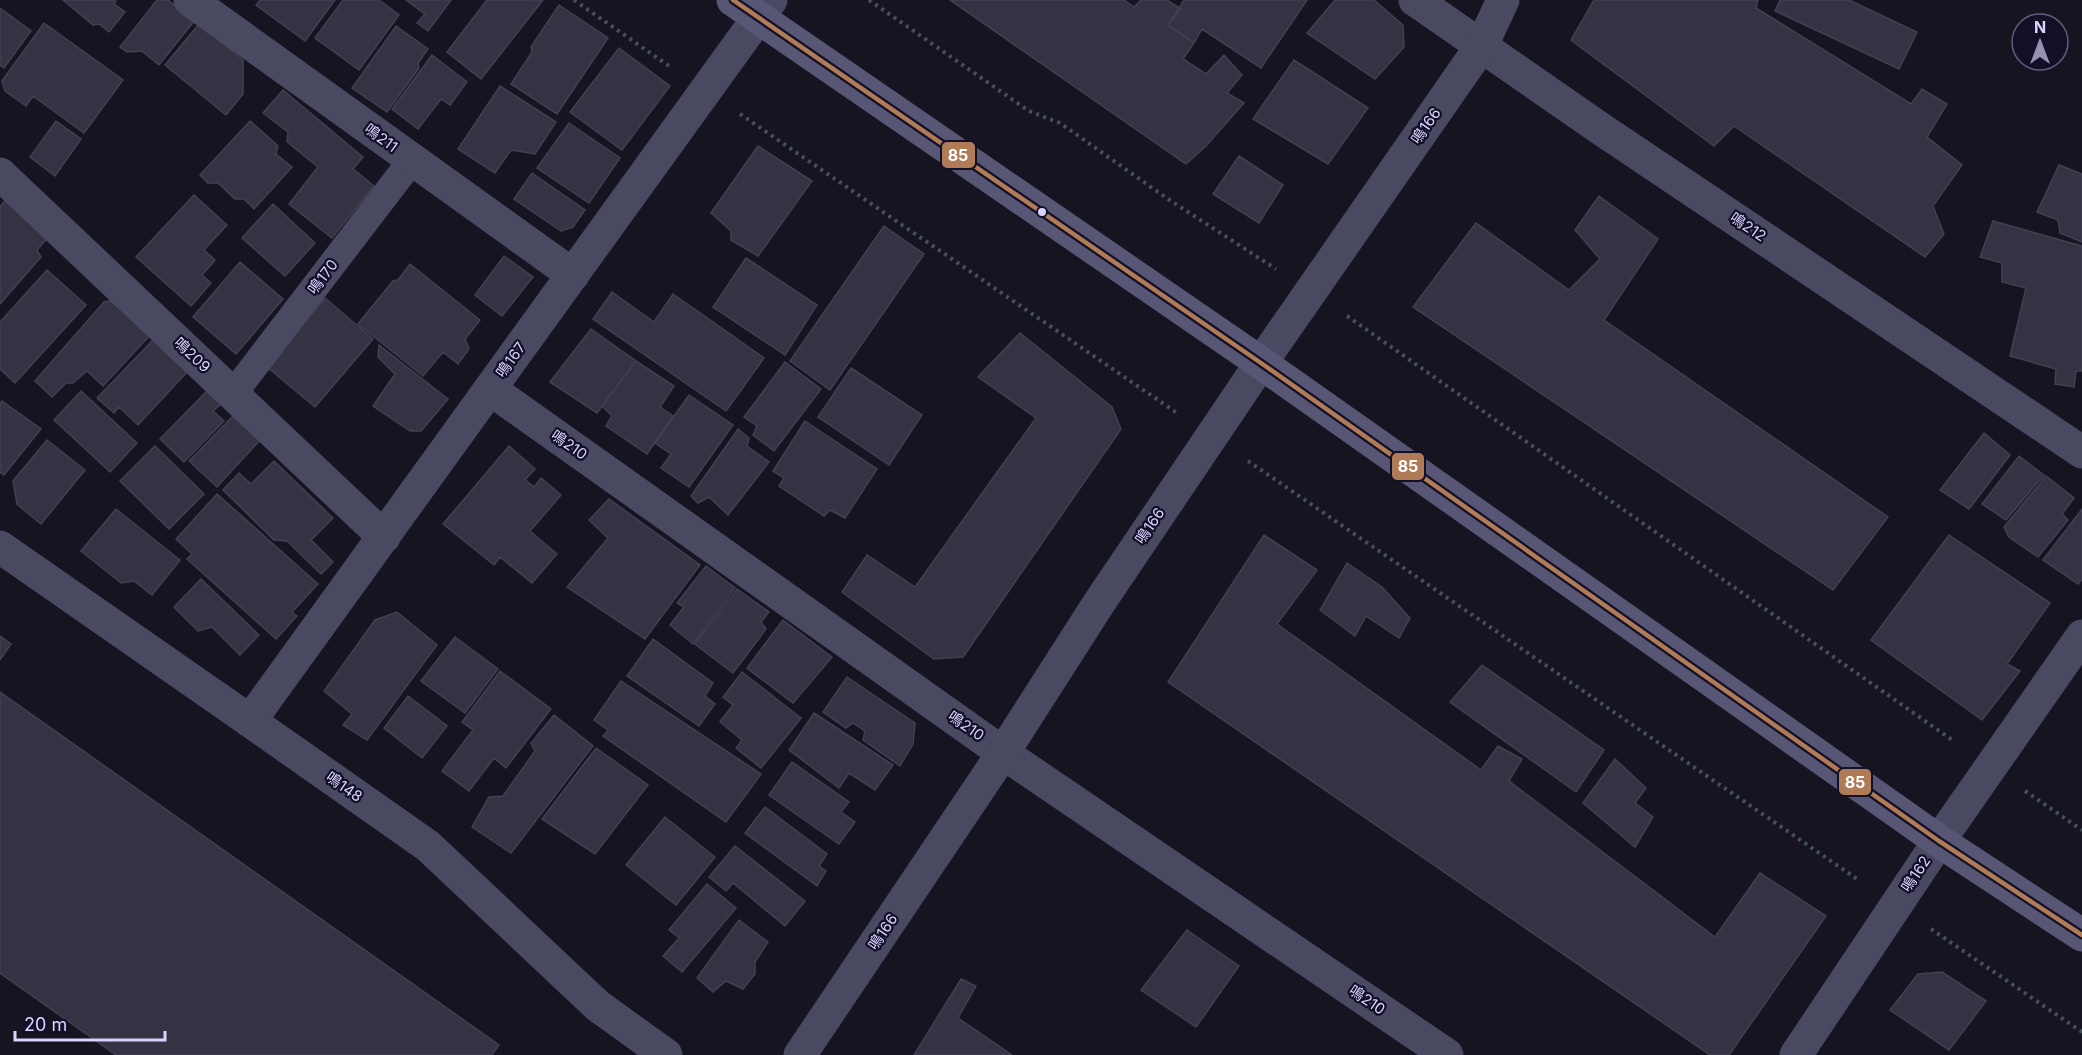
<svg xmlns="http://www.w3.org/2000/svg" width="2082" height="1055" viewBox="0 0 2082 1055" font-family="Inter,'Noto Sans JP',sans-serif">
<rect width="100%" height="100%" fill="#161421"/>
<!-- building -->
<path fill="#343243" stroke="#433f54" stroke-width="1.5" d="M63,0H116L114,4L125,12L109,32L99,24L93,25Z
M157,0H168L194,21L159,65L142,51L127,52L120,47Z
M260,0H335L305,41L256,5Z
M343,0H379L399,15L359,70L315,38Z
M406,0H451L428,31L417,23L425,14Z
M487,0H543L481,79L447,52Z
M950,0H1124L1134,7L1141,0H1167L1181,9L1168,25L1194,43L1183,59L1206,74L1224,55L1242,75L1227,93L1244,103L1206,146L1186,164Z
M1184,0H1307L1261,68L1202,29L1194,43L1168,25Z
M1335,0H1374L1403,25L1404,47L1375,79L1307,33Z
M1594,0H1758L1756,8L1911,104L1922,89L1947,104L1927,137L1962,165L1933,206L1944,234L1925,257L1734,126L1714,146L1571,40Z
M1780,0H1849L1917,32L1899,69L1775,11Z
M559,5L608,38L557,114L511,84L532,52L531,47Z
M0,8L31,31L4,68L0,65Z
M44,23L123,80L84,133L33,96L26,106L5,91L2,81Z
M199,24L243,60V94L226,115L165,65Z
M396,26L428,49L418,63L419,68L387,112L352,88Z
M619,48L670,86L622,150L570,112Z
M432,55L467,82L450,105L441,99L418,129L392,109Z
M1294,60L1368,108L1328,164L1253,119Z
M500,86L556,122L535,154L511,150L495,173L458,149Z
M283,90L363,157L353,169L374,186L332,238L289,204L318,167L287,142L288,132L263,113Z
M56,121L81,139L55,176L30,157Z
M250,121L278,146L276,154L292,167L254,209L244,199H235L218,183H208L200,175Z
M569,123L620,158L589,203L537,168Z
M758,146L812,181L758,256L731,240V231L711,213Z
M1239,156L1283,185L1259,223L1213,194Z
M2059,165L2082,174V242L2060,233L2058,220L2037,212Z
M532,173L585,210L573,227L561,231L514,199Z
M194,195L227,225L204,250L215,260L202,275L211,283L191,306L136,257Z
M1599,196L1658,239L1604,320L1888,517L1833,590L1413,307L1476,223L1569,290L1600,259L1575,230Z
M6,199L49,236L37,250L41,257L0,304V207Z
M273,204L315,243L285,276L242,238Z
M1993,221L2082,246V371H2076L2074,387L2055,384L2056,369L2010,356L2026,288L2002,282V263L1980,257Z
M884,226L924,254L830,390L790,361Z
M504,256L533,277L502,316L475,295Z
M746,258L817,305L785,355L713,307Z
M240,262L283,299L236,354L193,317Z
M410,264L480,320L465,339L469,349L458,364L443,352L423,376L358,324L393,281L398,280Z
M47,270L86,305L15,383L0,369V322Z
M612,292L654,322L673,294L764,358L726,411L593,319Z
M325,298L373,339L315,407L267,367Z
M110,301L152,333L103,386L87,371L73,383H66L52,397L35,381L104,302Z
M591,329L636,361L597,413L550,382Z
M1020,333L1112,407L1121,429L963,657L934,659L842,592L867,555L915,587L1036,418L978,377Z
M153,340L187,372L138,425L119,407L114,413L97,398Z
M379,345L448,399L421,431H410L373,406L395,374L378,357Z
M636,361L674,386L660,407L673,416L647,454L606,426L612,416L602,406Z
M785,362L821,389L774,451L753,435L757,426L744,417Z
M851,368L922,415L889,465L818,417Z
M81,391L137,443L110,472L54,420Z
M207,391L221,404L213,411L224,421L184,462L160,439Z
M689,395L733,425L689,487L661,468L671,454L655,443Z
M2,401L41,429L4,475L0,472V403Z
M235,414L261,439L217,487L189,461Z
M805,421L877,469L845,518L830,510L824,516L779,486L784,478L773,471Z
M738,429L749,438L747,446L769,462L728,515L709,497L698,503L691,496Z
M1984,433L2010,455L1969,509L1940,490Z
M47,440L85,470L41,524L17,504L13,481Z
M155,446L204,494L169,529L120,481Z
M509,446L535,469L525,480L534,487L541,478L561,495L530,531L557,554L532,583L500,557L494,565L443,524Z
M2019,456L2044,475L2006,520L1982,504Z
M274,461L333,518L311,540L333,562L321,574L287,541L274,540L223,490L239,473L251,484Z
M2046,476L2074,498L2062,514L2068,520L2038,557L2009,537L2004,527Z
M217,494L318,584L292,612L297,616L276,639L187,559L192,554L176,539Z
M609,499L700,565L645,639L567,587L608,538L589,520Z
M116,509L180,560L152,595L134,581L121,583L81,551Z
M2082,509V579L2078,584L2043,560Z
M1264,535L1317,570L1277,624L1481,770L1498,746L1522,759L1509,781L1715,937L1760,873L1826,916L1729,1055H1710L1168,682Z
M1949,535L2050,603L2007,664L2020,671L1982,720L1871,640Z
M1347,563L1382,587L1410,618L1399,638L1366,616L1355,636L1320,610Z
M706,566L735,588L693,644L670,625L684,607L677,603Z
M201,579L259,635L240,655L212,627L198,631L174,607Z
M737,589L769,612L761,622L766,629L733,673L695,644Z
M397,612L437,645L367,740L343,725L352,714L324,691L375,620Z
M783,620L832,657L793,703L747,668Z
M0,636L11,644L0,660Z
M455,637L498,669L465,713L421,681Z
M653,639L713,683L705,696L715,704L699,726L627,676Z
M1482,665L1604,750L1576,792L1450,702Z
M500,671L551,709L506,768L494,758L469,791L442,771L473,730L462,722Z
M742,672L801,718L761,768L736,748L742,740L720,722L733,705L723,697Z
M847,677L915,723L913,744L900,766L863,740L865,731L853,723L846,728L823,712Z
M621,681L761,774L726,822L603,736L608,730L594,720Z
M0,692L499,1045L492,1055H116L0,973Z
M408,696L447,726L422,758L384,728Z
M814,713L893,765L875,790L849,773L839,788L789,750Z
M554,715L593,746L511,853L472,827L489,797L503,796L535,751L531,743Z
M596,748L648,785L595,854L542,819Z
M1615,759L1646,788L1635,803L1653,817L1635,847L1583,803Z
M792,762L849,802L841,812L855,822L839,844L769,795Z
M765,807L827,854L819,866L826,871L817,886L745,833Z
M665,817L715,857L676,905L626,865Z
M735,846L805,901L785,926L733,883L726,891L709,877Z
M707,884L736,908L682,972L663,956L679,938L669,930Z
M739,920L768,942L755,962V974L743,989L726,981L713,992L697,978Z
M1187,930L1239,966L1196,1027L1141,990Z
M1942,972L1986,1001L1949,1050L1890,1010L1918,974Z
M961,979L976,986L958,1018L1012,1055H914Z"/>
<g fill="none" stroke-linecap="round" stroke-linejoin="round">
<!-- path -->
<path stroke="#44505f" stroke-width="4" stroke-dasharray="3 4.5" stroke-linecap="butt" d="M574,0L669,66
M869,0L1029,111L1060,123L1168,199L1276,269
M740,114L1177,413
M1347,316L1955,742
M1248,461L1860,881
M2025,791L2082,830
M1931,929L2082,1032"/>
<!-- service -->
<path stroke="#4a4962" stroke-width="28" d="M233,394L412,160"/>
<!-- minor -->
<path stroke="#4a4962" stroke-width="33" d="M190,0L573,275
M1415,0L1601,129L2082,452
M0,174L384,537
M490,389L1003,753L1447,1055
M0,547L250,721L771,0
M1939,841L2082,636"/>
<!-- tertiary -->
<path stroke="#4a4962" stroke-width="33" d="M250,721L428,846L598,1006L666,1055
M800,1055L1003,753L1099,603L1261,363L1482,45L1503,0
M1796,1055L1939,841"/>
<!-- secondary -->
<path stroke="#575674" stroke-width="33" d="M733,0L1261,363L1939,841L2082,935"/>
<!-- bus-1 casing -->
<g stroke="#130f26" stroke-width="9">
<path id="bus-1" d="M733,0L1261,363L1939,841L2082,935"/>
</g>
<!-- bus-1 -->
<use href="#bus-1" stroke="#b07c57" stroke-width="4.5"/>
</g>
<!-- markers -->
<circle fill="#d9d4ff" stroke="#130f26" stroke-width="2" cx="1042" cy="212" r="5"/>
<g text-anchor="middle" stroke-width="4.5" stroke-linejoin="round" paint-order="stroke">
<!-- street labels -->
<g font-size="15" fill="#d9d4ff" stroke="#130f26">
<text transform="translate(1426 126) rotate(-55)" y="5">鳴166</text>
<text transform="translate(381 138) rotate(36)" y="5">鳴211</text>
<text transform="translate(1748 227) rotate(34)" y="5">鳴212</text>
<text transform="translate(323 277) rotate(-53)" y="5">鳴170</text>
<text transform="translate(192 355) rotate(43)" y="5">鳴209</text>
<text transform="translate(511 360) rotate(-54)" y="5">鳴167</text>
<text transform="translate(569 445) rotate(35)" y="5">鳴210</text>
<text transform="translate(1150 526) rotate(-56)" y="5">鳴166</text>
<text transform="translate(966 726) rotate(35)" y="5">鳴210</text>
<text transform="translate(344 787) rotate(35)" y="5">鳴148</text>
<text transform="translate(1916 874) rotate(-56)" y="5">鳴162</text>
<text transform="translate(883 932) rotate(-56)" y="5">鳴166</text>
<text transform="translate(1367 1000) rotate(34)" y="5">鳴210</text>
</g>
</g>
<g stroke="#130f26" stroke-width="2">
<rect x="941" y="141" width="35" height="28" rx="6" fill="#b07c57"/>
<rect x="1391" y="452" width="34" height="29" rx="6" fill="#b07c57"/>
<rect x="1838" y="768" width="34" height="28" rx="6" fill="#b07c57"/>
</g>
<g font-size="16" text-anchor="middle" font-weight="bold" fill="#fff">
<text x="958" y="161">85</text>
<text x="1408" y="472">85</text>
<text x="1855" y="788">85</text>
</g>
<!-- north arrow -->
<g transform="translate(2040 42)"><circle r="28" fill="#130f26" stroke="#625e7d" stroke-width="1.5"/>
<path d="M0-4.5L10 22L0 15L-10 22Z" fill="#9591b1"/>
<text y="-9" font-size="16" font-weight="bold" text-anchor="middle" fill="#d9d4ff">N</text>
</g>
<!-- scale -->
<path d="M15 1031v9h150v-9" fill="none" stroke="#d9d4ff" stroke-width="3"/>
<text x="24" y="1031" font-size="18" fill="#d9d4ff" stroke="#130f26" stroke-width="4.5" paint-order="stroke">20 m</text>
</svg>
